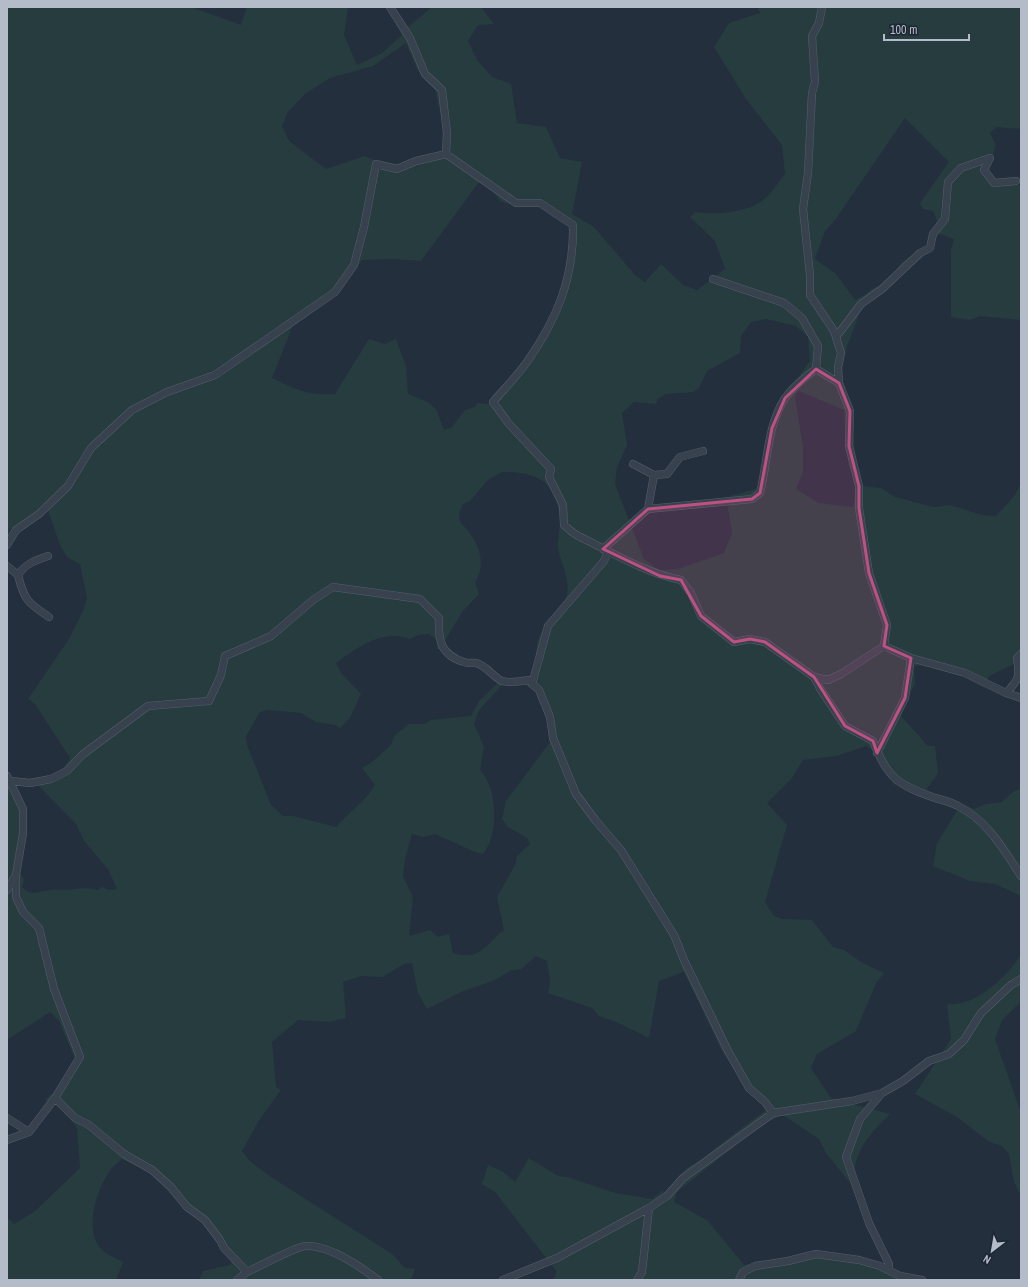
<svg xmlns="http://www.w3.org/2000/svg" width="1028" height="1287" viewBox="0 0 1028 1287" font-family="'Archivo Narrow',sans-serif">
<rect width="100%" height="100%" fill="#242f3e"/>
<!-- green -->
<path fill="#263c3f" fill-rule="evenodd" d="M7,7H191L241,25L247,7H348L344,35L357,65L382,53L402,35L386,7H393L408,27L432,7H481L494,24L478,25L468,41L477,60L492,77L511,84L517,123L546,127L560,158L582,162L572,214L594,227L635,275L645,282L661,264L683,285L697,290L725,269L715,241L690,217L695,212C713,215 741,213 757,204C768,199 777,184 785,174L782,145L746,99L714,47L729,23L760,13L758,7H1021V129L996,127L990,133L996,145L988,171C991,174 997,182 1002,182C1012,182 1010,180 1021,186V320L980,316L970,320L951,317V250L954,239L937,233L934,236L930,251L859,311L858,318L847,346L841,376L852,408L855,452L862,486L881,488L895,497L934,507L950,505L982,515L996,516L1015,495L1021,483V659L1014,664L989,676L985,688L962,676L920,665L914,666L915,684L902,707L901,716L928,746H935L938,773L926,790L974,809L986,804L1002,802L1014,791L1021,789V896L995,884L970,881L933,866L937,843L958,809L914,794L897,784L894,785L874,751L866,746L836,756L803,760L792,778L767,803L787,825L765,902L774,916L782,919L812,920L833,947L844,950L861,962L884,973L876,983L856,1031L817,1054L811,1068L831,1098L890,1114C874,1130 851,1152 855,1179C857,1188 863,1198 867,1207C874,1229 883,1249 894,1269L901,1273L925,1278L927,1280H553L557,1272L495,1192L482,1184L488,1165L503,1172L515,1182L529,1158L558,1176L567,1177L615,1193L652,1199L662,1191L665,1192C673,1185 677,1177 685,1170C689,1165 696,1164 701,1160C722,1143 743,1126 765,1111L766,1108L746,1087L721,1049L684,972L659,981L649,1038L616,1022L599,1016L592,1008L548,993L550,982L547,961L536,956L521,969L510,971L495,980L461,992L427,1009L418,993L412,963L404,964L382,977L361,976L343,982L346,1018L329,1022L298,1020L272,1042L276,1087L281,1090L258,1122L242,1151L251,1162L271,1177L392,1254L405,1268L415,1269L411,1280H199L203,1271L230,1265L232,1262L207,1227L196,1216L185,1210L149,1171L122,1159C119,1162 114,1165 111,1169C98,1187 85,1224 98,1245C104,1254 114,1257 123,1262L116,1280H7V1217L14,1224L34,1212L80,1168L77,1128L64,1110L45,1100L51,1094H54L69,1073L75,1059L59,1021L50,1012L7,1040V772L12,777C34,780 59,780 70,758L35,704L28,699L69,639L84,609L87,598L80,564L67,557L60,545L46,504L19,526L10,529L7,542ZM406,43L417,69L427,82L435,89L443,126L442,151L398,164L374,160L365,156L326,169L289,141L282,126L288,112L305,94L330,78L373,66ZM905,118L949,162L920,203L923,209L933,211L937,221L928,244L902,262L884,284L871,289L866,294L855,300L836,274L815,259L825,231L835,220ZM479,182L492,190L500,201L518,207H541L553,217L568,225C569,233 571,241 570,249C566,306 524,361 489,404L477,403L475,407L465,410L452,427L444,430L436,409L428,402L408,394L406,366L396,339L385,344L369,339L335,394C309,396 294,389 272,378L293,325L304,319L341,289L362,260L393,259L421,261ZM766,319L796,326L808,337L810,361L774,411L768,435L759,488L730,496L728,508L732,533L724,553L678,569L659,570L644,559L615,484L617,468L627,445L622,413L634,402L656,404L658,399L666,394L693,392L699,388L707,371L740,353L741,336L751,322ZM799,391L844,410L846,447L856,488L853,507L819,503L796,489L803,472V447L795,396ZM502,472C540,472 557,483 560,522C560,531 557,541 558,549C561,561 570,582 567,594C564,610 546,622 539,637C536,644 537,653 535,661C534,667 532,672 530,678L504,679L477,660L464,659L443,644L462,612L479,594L475,582C489,562 476,537 460,522L459,514L463,504L470,501L488,480ZM429,634L437,640V648C450,658 458,667 476,665L498,683L479,701L471,716L431,720L425,724H409L395,735L391,745L371,763L362,768L375,785C365,802 349,812 336,827L293,816H283L271,805L247,745L246,736L260,712L267,710L301,713L316,722L335,725L340,728L350,718L361,694L341,673L336,663C359,647 381,629 410,639L418,635ZM523,683L536,692L546,716L550,742L506,801L502,819L508,827L527,838L530,844L517,856L515,865L497,897L504,930C484,946 480,961 453,953L449,934L438,937L430,930L409,936L413,897L403,876L405,859L412,834L423,837L435,834L475,852L483,854C499,835 498,788 480,770L484,747L474,724L479,710L502,685ZM38,785L76,824L84,841L108,869L117,889L109,890L102,887L97,890C86,886 75,890 63,890C59,890 55,889 51,890C39,891 32,897 22,887L24,880L20,872L27,819L24,804L16,786ZM783,1115L819,1139L826,1153L851,1184L887,1266L860,1257L815,1251L787,1258L744,1265L707,1220L674,1202L677,1192L761,1125Z
M1021,954V1002L1002,1020L995,1039L1021,1113V1196L1014,1182L1009,1154L1002,1146L988,1141L957,1117L915,1094L951,1039L947,1004C975,1007 1007,977 1021,954Z"/>
<g fill="none" stroke-linecap="round" stroke-linejoin="round">
<!-- minor casing -->
<g stroke="#565f6c" stroke-width="8">
<path id="minor" d="M822,7L819,23L812,36L815,82L812,93L808,173L803,209L810,275V295L834,331L841,353L838,367L839,383L850,411L849,446L859,486V508L869,573L887,625L884,646
M446,154L516,203H540L573,225C574,278 557,319 527,362C517,376 504,389 493,402L509,424L551,469L549,477L563,505L564,525C578,538 582,537 598,546C625,560 651,574 681,580L691,593L701,616L734,642L750,639L765,642L814,677L821,690L845,726L873,741C887,778 898,785 935,798C943,800 951,802 958,806C987,820 1004,850 1021,876
M713,279L784,303L802,318L818,346L816,369L839,383
M836,337L861,304L882,289L920,253L930,248L933,234L945,219L948,182L961,168L990,158L984,170L994,183L1016,181
M633,464L654,475L667,474L680,457L703,451
M648,509L752,499L760,493C768,461 767,426 785,398C793,387 805,377 816,369
M7,545L16,530L39,514L68,486L91,448L132,410L167,392L215,375L335,292L354,265L364,227L376,164L397,169L416,161L446,154L447,133L442,90L425,74L410,38L390,7
M603,549L648,509L654,475
M608,552L604,561L548,626L532,684L539,690L550,717L553,738L576,794L596,821L621,850L674,935L684,960L728,1051L749,1088L765,1102L773,1113
M7,566L18,575C25,564 36,560 48,556
M18,575C24,600 28,603 49,617
M814,677L828,680L841,674L884,646L911,658L965,673L1006,693C1019,680 1020,677 1017,658L1021,654
M1006,693L1021,698
M877,753L905,698L911,658
M7,776L23,809V833L16,875V897L23,912L39,928L54,989L80,1057L55,1098
M11,781L30,783L51,779L67,771L82,755L148,706L209,701L221,675L225,656L271,636L313,600L333,587L420,599L439,618C438,639 440,655 464,662C468,664 472,662 476,663C486,665 493,677 502,681C511,684 523,680 533,680
M7,890L16,875
M882,1093L860,1119L846,1157L869,1223L889,1264L888,1270
M7,1118L29,1132
M7,1140L29,1132L55,1098L75,1118L89,1125L124,1154L152,1170L171,1187L187,1207L205,1220L220,1240L224,1248L247,1272C258,1267 297,1246 306,1246C329,1245 361,1267 378,1280
M237,1280L247,1272
M503,1280L557,1258L649,1208
M637,1280L642,1272L649,1208L667,1196L683,1178L773,1113L852,1101L882,1093L903,1081L929,1061L949,1054L964,1040L981,1013L1011,985L1021,979
M739,1280L743,1272L755,1266L788,1261L816,1254L859,1260L880,1266L900,1276L922,1280"/>
</g>
<!-- minor -->
<use href="#minor" stroke="#38414e" stroke-width="7"/>
</g>
<!-- marked area -->
<path fill="#bd5182" fill-opacity="0.2" stroke="#bd5182" stroke-width="3" stroke-linejoin="round" d="M816,369L839,383L850,411L849,446L859,486V508L869,573L887,625L884,646L911,658L905,698L877,753L873,741L845,726L814,677L765,642L750,639L734,642L701,616L681,580L660,576L603,549L648,509L752,499L760,493L772,428L785,398Z"/>
<!-- border -->
<rect width="1028" height="1287" fill="none" stroke="#b4bcc9" stroke-width="16"/>
<!-- north arrow -->
<g transform="translate(992 1251) rotate(211)" stroke="#1d2633" stroke-width="3" paint-order="stroke">
<path d="M0-3L7 15L0 10L-7 15Z" fill="#b4bcc9"/>
<text y="-6" font-size="11" font-weight="bold" text-anchor="middle" fill="#b4bcc9">N</text>
</g>
<!-- scale -->
<path d="M884 34v6h85v-6" fill="none" stroke="#b4bcc9" stroke-width="2"/>
<text x="890" y="34" font-size="12" fill="#b4bcc9" stroke="#1d2633" stroke-width="3" paint-order="stroke">100 m</text>
</svg>
